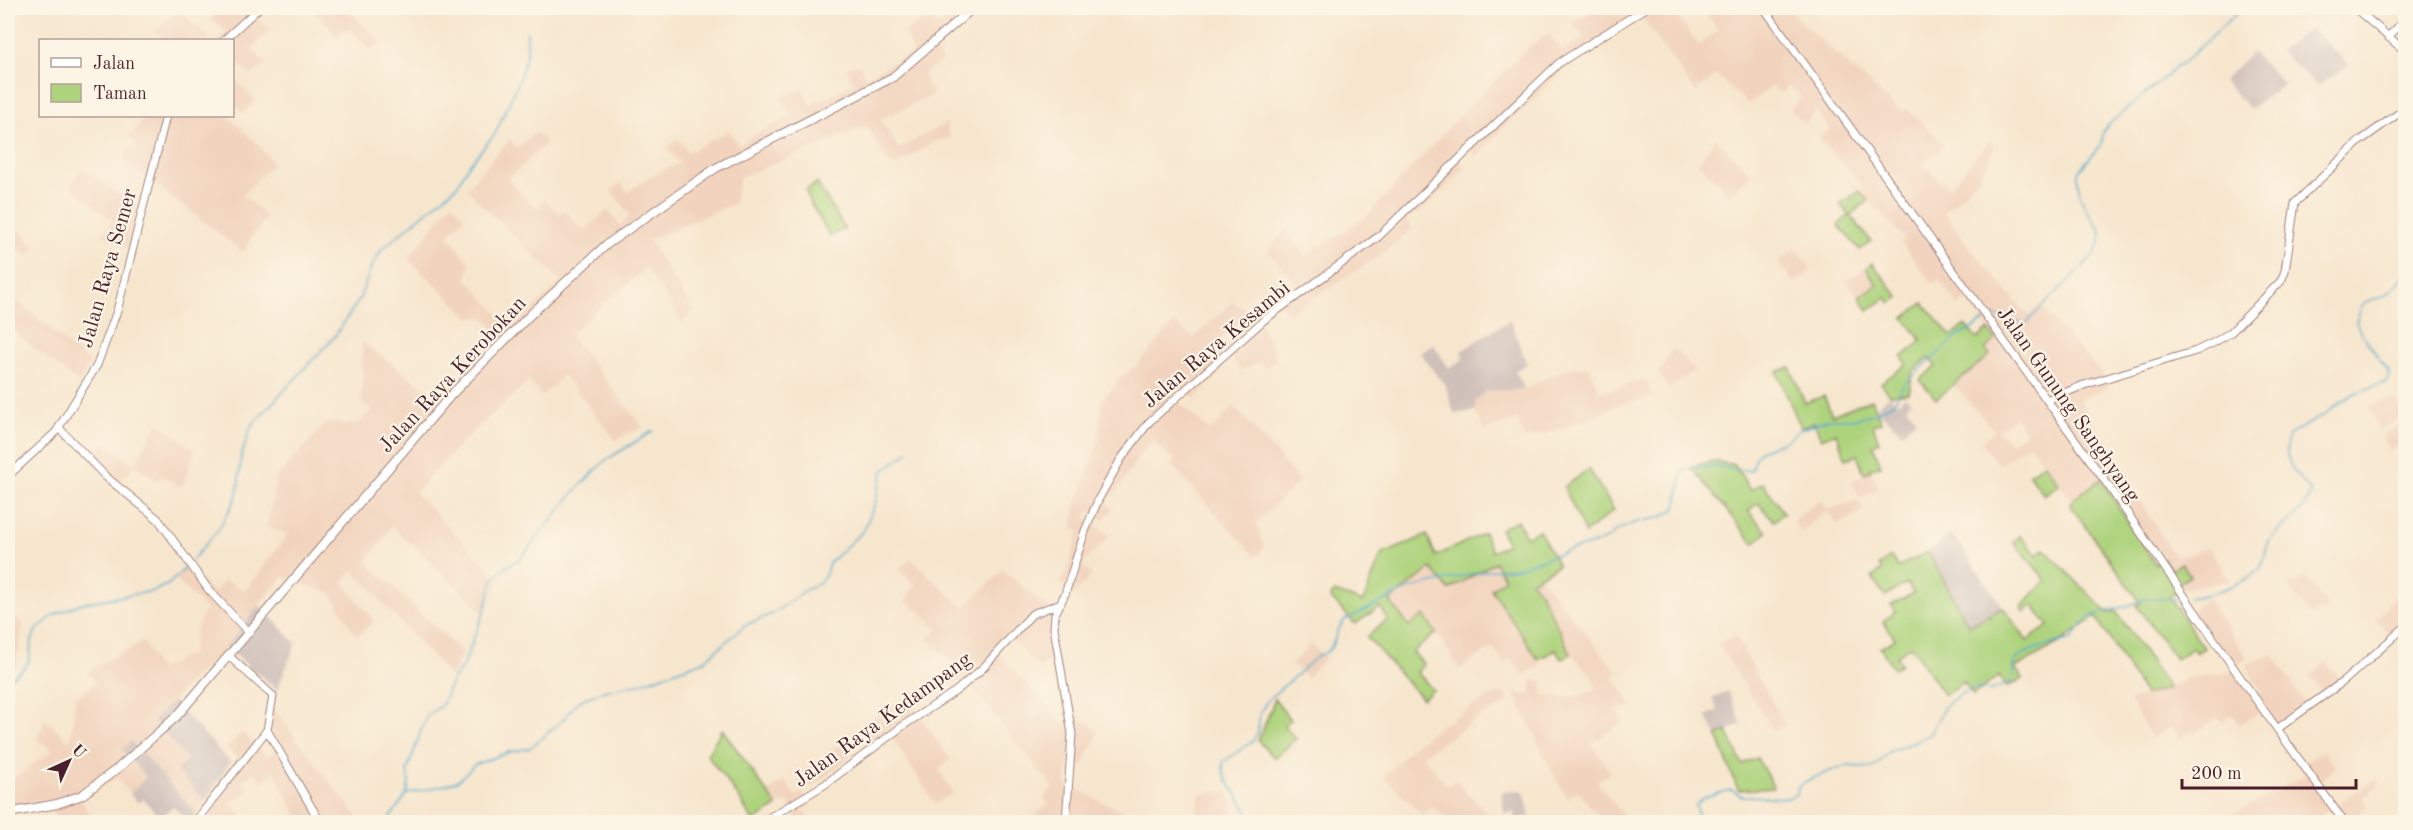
<svg xmlns="http://www.w3.org/2000/svg" width="2413" height="830" viewBox="0 0 2413 830" font-family="'Old Standard TT',serif">
<rect width="100%" height="100%" fill="#fcf5e5"/>
<filter id="ink" filterUnits="userSpaceOnUse"><feTurbulence type="fractalNoise" baseFrequency=".0167" numOctaves="2"/><feDisplacementMap in="SourceGraphic" scale="12" xChannelSelector="R" yChannelSelector="G"/><feConvolveMatrix kernelMatrix="1 2 1 2 8 2 1 2 1" color-interpolation-filters="sRGB"/></filter>
<filter id="wash" filterUnits="userSpaceOnUse"><feTurbulence type="fractalNoise" baseFrequency=".008" numOctaves="4" result="noise"/><feDisplacementMap in="SourceGraphic" scale="24" xChannelSelector="R" yChannelSelector="G"/><feGaussianBlur stdDeviation="1.35" result="paint"/><feColorMatrix in="noise" values="0 0 0 0 0 0 0 0 0 0 0 0 0 0 0 0 0 1.4 0 .05"/><feComposite in="paint" operator="in"/></filter>
<g filter="url(#wash)">
<rect width="100%" height="100%" fill="#f7e6ce"/>
<!-- built -->
<path fill="#f2d4be" fill-rule="evenodd" d="M222,8H256L252,14L270,30L251,49L266,64L251,74L233,60L232,40H216L228,32L211,20Z
M309,8H345L382,42L370,51L350,29L337,39L329,26Z
M1598,8H1671L1699,45L1718,30L1704,10L1694,17L1686,8H1790L1794,16L1901,112L1906,109L1945,144L1923,165L1949,188L1989,141L1995,147L1980,176L1965,193L1944,212L1968,245L2028,316L2040,305L2102,374L2111,387L2079,399L2174,556L2186,555L2210,548L2229,581L2179,590L2176,585L2190,576L2182,563L2170,570L2155,564L2101,479L2072,500L2029,444L1999,465L1981,442L1995,431L1954,385L1989,355L1985,349L1996,339L1967,300L1958,306L1939,280L1932,284L1901,242L1905,238L1859,191L1864,188L1819,138L1830,129L1816,111L1805,124L1791,111L1790,109L1801,97L1796,92L1788,86L1781,93L1773,86L1748,104L1716,75L1695,92L1642,17L1571,64L1504,127L1477,157L1466,144L1454,155L1465,168L1422,211L1406,218L1412,228L1382,254L1288,315L1277,300L1298,285L1268,251L1286,228L1305,256L1366,217L1472,103L1529,47L1549,34L1562,51L1584,39L1573,23ZM2015,417L2026,432L2010,444L1999,430Z
M179,10L212,40H165L154,31Z
M931,13L940,25L949,17L960,32L936,48L942,61L923,74L933,95L880,119L899,149L946,123L950,138L934,142L895,166L886,159L867,126L740,177L734,204L648,240L694,310L683,323L646,268L569,335L643,427L615,440L564,375L542,396L528,381L464,440L415,493L500,580L484,612L392,526L367,562L463,653L451,677L353,570L342,581L374,621L357,637L331,593L283,577L243,623L226,647L154,719L189,760L205,801L236,757L227,748L242,732L267,756L281,747L266,721L271,706L361,822H300L275,772L260,781L255,772L242,781L249,792L232,802L244,822H223L222,820L212,822L202,805L197,814L131,742L122,750L146,777L130,794L117,778L81,799L94,822H58L46,800L8,808V782L52,751L37,739L45,719L70,741L76,697L96,683L87,672L143,641L159,670L192,653L196,629L206,609L175,579L185,564L214,593L224,580L245,590L288,534L267,527L276,478L326,423H359L372,409L362,403V342L442,401L483,354L501,337L485,318L469,317L408,259L452,203L465,217L448,235L470,263L467,279L511,328L562,282L466,189L510,139L517,148L536,132L546,143L508,179L536,209L545,200L559,215L564,210L585,231L607,210L621,225L630,216L611,190L621,183L628,192L651,176L680,163L667,148L677,138L689,152L729,130L739,146L758,133L791,116L780,97L802,89L811,105L854,83L846,68L859,64L866,77L913,52L905,32Z
M232,78L256,100L243,113L233,102Z
M146,116L162,118L163,116H228L259,145L273,163L243,195L266,216L243,252L123,159L136,142L129,137Z
M1716,138L1751,174L1730,196L1698,163Z
M82,168L139,209L129,249L103,235L113,221L70,186Z
M8,217L35,248L28,256L8,241Z
M1795,249L1812,269L1795,283L1778,263Z
M1866,268L1877,285L1859,297L1847,280Z
M8,293L90,363L79,383L8,327Z
M1232,302L1250,311L1209,353L1223,371L1194,399L1179,384L1169,392L1210,431L1234,406L1300,481L1256,523L1264,548L1256,557L1171,465L1175,461L1152,440L1139,456L1117,491L1106,502L1113,509L1103,520L1088,510L1086,518L1110,536L1082,564L1092,575L1073,595L1060,582L1067,571L1079,531L1073,528L1076,505L1099,439L1101,402L1119,379L1139,363L1174,323L1194,338Z
M1257,317L1278,359L1264,367L1260,361L1240,371L1226,345Z
M1673,348L1695,370L1668,389L1658,371L1662,369Z
M1589,367L1600,392L1647,380L1652,397L1619,405L1566,428L1524,439L1518,419L1484,430L1475,411V402L1486,391L1525,389L1566,369Z
M2383,400H2396L2404,418L2379,429L2369,406Z
M158,422L195,450L182,487L162,476L157,480L135,465L119,482L89,462L104,443L135,465Z
M2405,422V446L2389,450L2381,436Z
M1871,471L1879,490L1860,498L1852,481Z
M1819,500L1828,510L1857,500L1864,510L1838,525L1827,511L1801,532L1792,521Z
M910,558L964,608L1003,570L1047,607L1057,666L1044,663L1039,668L1006,633L992,648L1069,728L1068,720H1083L1098,732L1082,767L1069,757L1066,784L1145,822H1043L1036,814L1049,804L1043,798L1053,787L964,678L953,684L945,678L957,667L928,639L938,629L906,600L916,585L899,570Z
M1495,561L1505,579L1491,589L1541,664L1524,675L1512,658L1504,663L1493,647L1460,669L1424,615L1410,626L1389,601L1432,568L1449,590Z
M1538,575L1618,673L1613,676L1632,706L1616,711L1623,722L1591,744L1611,772L1597,782L1629,822H1604L1577,791L1568,797L1558,784L1515,694L1531,695L1532,680L1543,681V695L1562,698L1583,695L1597,688L1590,674L1571,654L1539,590L1531,581Z
M2305,576L2311,583L2330,610L2310,615L2288,587L2291,582L2296,585Z
M2401,590L2405,593V623L2392,636L2375,620Z
M2207,599L2248,659L2233,667L2190,611Z
M8,612L23,624L16,668H8Z
M1735,635L1785,725L1774,732L1718,644Z
M1311,644L1325,658L1307,678L1292,664Z
M2273,654L2307,707L2275,729L2263,711L2239,725L2232,714L2222,722L2218,717L2194,734L2191,731L2180,739L2171,727L2152,738L2129,700L2169,688L2188,678L2236,671L2254,698L2261,693L2246,665Z
M2327,662L2341,681L2323,696L2311,675Z
M1506,693L1508,703L1483,715L1422,756L1448,786L1455,780L1490,816L1483,822H1450L1433,806L1423,815L1384,777L1412,747L1440,726L1492,695Z
M907,699L950,759L939,769L953,793L935,804L887,730L865,741L857,732L870,720Z
M843,742L852,752L844,763L811,787L800,774Z
M2323,751L2336,767L2314,786L2329,808L2316,822H2304L2296,814L2277,818L2280,822L2221,821L2305,775L2299,766Z
M2377,778L2380,785L2362,799L2368,807L2348,822H2343L2332,807Z
M785,780L795,796L803,792L810,805L803,809L808,817L799,822L787,801L777,806L767,792Z
M1229,792L1232,815L1229,822H1169L1172,815L1194,822L1200,793Z"/>
<!-- industrial -->
<path fill="#cfc0ba" d="M2311,28L2349,65L2318,86L2279,51Z
M2252,52L2285,84L2250,109L2223,81Z
M1510,320L1527,364L1515,371L1525,389L1486,391L1475,402V411L1454,414L1445,383L1436,375L1420,352L1433,344L1449,368L1465,358L1461,351Z
M1889,395L1897,403L1905,396L1911,402L1906,407L1917,419L1902,433L1876,408Z
M1952,534L2003,607L1969,626L1928,552Z
M259,605L296,643L277,690L226,647Z
M1728,691L1742,724L1717,736L1706,716L1718,710L1712,699Z
M173,701L230,762L205,801L176,770L188,760L153,720Z
M131,741L197,814L189,822L173,806L160,818L143,799L138,803L130,794L146,777L122,750Z
M1521,790L1525,794L1530,817L1515,819L1514,812L1504,814L1501,792Z"/>
<!-- green -->
<path fill="#aed37d" stroke="#7c7954" stroke-width="1.5" d="M817,183L845,229L830,236L809,201L806,190Z
M1859,191L1868,201L1850,215L1871,241L1860,250L1838,225L1849,215L1840,204Z
M1872,263L1899,297L1891,303L1886,298L1868,310L1859,297L1877,285L1866,268Z
M1923,303L1951,336L1965,325L1977,339L1988,330L1996,339L1985,349L1990,355L1936,399L1920,380L1936,366L1929,358L1913,371L1909,393L1889,395L1881,383L1907,364L1902,357L1922,341L1904,318Z
M1790,367L1805,403L1824,396L1832,415L1872,399L1881,422L1873,425L1879,442L1873,445L1881,466L1870,468L1871,471L1864,473L1857,455L1846,459L1836,433L1821,439L1814,422L1801,428L1777,372Z
M1713,461L1735,465L1750,490L1763,483L1784,513L1774,521L1758,503L1748,511L1767,532L1754,544L1691,467Z
M2044,463L2059,484L2044,495L2029,474Z
M1589,469L1614,510L1585,533L1564,487Z
M2101,479L2155,564L2164,559L2171,570L2182,563L2190,576L2176,585L2179,590L2169,597L2204,648L2196,653L2192,648L2176,659L2136,605L2141,603L2070,505L2072,500Z
M1517,520L1526,537L1539,530L1558,565L1531,581L1539,590L1571,654L1561,659L1556,650L1538,659L1491,589L1505,579L1495,562L1449,590L1431,568L1390,601L1409,626L1424,615L1436,633L1413,652L1424,665L1417,672L1433,690L1422,699L1367,637L1388,619L1380,607L1355,624L1330,597L1335,592L1363,602L1381,555L1427,535L1436,556L1484,533L1492,552L1508,544L1500,529Z
M2020,536L2037,555L2044,549L2108,613L2116,611L2169,688L2145,695L2096,617L2062,641L2015,668L2023,679L2007,687L1999,676L1973,695L1964,682L1944,695L1911,646L1896,656L1901,664L1894,669L1880,648L1895,639L1883,621L1895,612L1891,605L1914,593L1907,583L1885,596L1872,577L1882,570L1879,565L1891,557L1898,567L1928,552L1969,626L2003,607L2027,641L2048,626L2033,605L2024,612L2021,607L2046,580L2013,542Z
M1275,699L1290,720L1284,726L1296,739L1275,758L1258,741Z
M722,729L777,806L753,822L740,799L707,755Z
M1727,731L1742,764L1757,758L1774,788L1738,790L1717,736Z"/>
<g fill="none" stroke-linecap="round" stroke-linejoin="round">
<!-- stream -->
<path stroke="#51aacf" stroke-width="1.5" d="M1989,318L1994,316L2025,324L2093,256L2100,242L2101,231C2087,212 2076,197 2078,172L2102,143L2103,132L2109,124L2170,73L2175,67L2183,63L2242,8
M192,560L218,530L235,500L238,490L241,457L251,426L335,336L359,300L371,268L382,249L457,186L468,166L495,134L519,80L527,53V32
M2189,598C2208,596 2256,581 2263,563C2268,549 2263,546 2276,533C2290,519 2305,512 2311,491C2296,475 2280,458 2289,435L2322,416L2353,394L2386,382L2389,374L2388,370C2382,363 2357,329 2356,322C2365,290 2375,305 2390,292C2396,287 2401,279 2406,273
M8,679C41,661 23,656 36,630L54,615L82,603L154,591L169,584L187,566
M407,794L409,783L407,771L423,725L428,715L442,705L453,679L463,666L486,607L493,580L504,568L520,559L575,491L606,460L653,431
M387,822L407,794L449,784L459,780L474,765L509,752L530,748L563,720L576,703L585,698L607,690L638,684L704,661L744,626L774,613L807,589L820,583L826,574L829,563L864,530L875,503L883,471L909,451
M1254,822C1248,816 1246,809 1241,801C1233,787 1222,780 1223,762L1253,741L1258,732L1260,712L1268,700L1319,655C1337,653 1333,630 1345,620L1411,588L1485,571L1517,568L1567,551L1594,544L1609,538L1617,530L1637,522L1662,517L1676,508L1683,470L1714,466L1751,471L1754,460L1760,451L1787,440L1799,430L1829,419H1854L1873,414L1894,402L1903,386L1913,376L1957,337L1985,321
M1699,822L1696,805L1705,797L1731,790L1742,796L1788,798L1796,794L1798,787L1806,781L1838,768L1847,766L1873,768L1889,752L1929,735L1945,706L1959,695L1975,688L1991,690L2012,682C2014,676 2011,669 2014,663C2020,650 2059,642 2072,639L2088,618L2094,615L2127,606L2145,599H2182"/>
</g>
</g>
<g filter="url(#ink)">
<g fill="none" stroke-linecap="round" stroke-linejoin="round">
<!-- secondary casing -->
<g stroke="#a0827c" stroke-width="9">
<path id="secondary" d="M1764,8L2110,488L2242,680L2344,822
M2355,8L2406,52
M2388,37L2406,19
M224,40L259,8
M2047,400L2084,385L2196,351L2215,342L2231,332L2281,281L2285,271L2295,203L2360,141L2406,108
M59,428L106,477L158,519L208,589L249,633
M8,476L56,432L97,365L117,311L166,116
M230,657L273,696L267,730L320,822
M2277,729L2344,681L2406,626
M195,822L267,730
M762,822L824,785L904,725L956,691L983,668L1032,614L1061,603
M1066,822L1072,734L1054,628L1055,614L1065,594L1085,531L1099,498L1121,459L1149,422L1264,320L1378,237L1559,63L1646,8"/>
</g>
<!-- primary casing -->
<g stroke="#a0827c" stroke-width="10">
<path id="primary" d="M8,813L57,804L82,795L117,769L177,716L452,394L530,315L606,245L716,168L893,77L973,8"/>
</g>
<!-- secondary -->
<use href="#secondary" stroke="#fff" stroke-width="7"/>
<!-- primary -->
<use href="#primary" stroke="#fff" stroke-width="8"/>
</g>
</g>
<g text-anchor="middle" stroke-width="4.5" stroke-linejoin="round" paint-order="stroke">
<!-- street labels -->
<g font-size="21" fill="#4a1f2b" stroke="#fcf5e5">
<text transform="translate(107 268) rotate(-74)" y="7">Jalan Raya Semer</text>
<text transform="translate(1216 344) rotate(-40)" y="7">Jalan Raya Kesambi</text>
<text transform="translate(452 374) rotate(-47)" y="7">Jalan Raya Kerobokan</text>
<text transform="translate(2069 404) rotate(55)" y="7">Jalan Gunung Sanghyang</text>
<text transform="translate(882 719) rotate(-36)" y="7">Jalan Raya Kedampang</text>
</g>
</g>
<!-- margin -->
<rect width="2413" height="830" fill="none" stroke="#fcf5e5" stroke-width="30"/>
<!-- legend -->
<rect x="39" y="39" width="195" height="78" fill="#fcf5e5" stroke="#b59f9b" stroke-width="1.5"/>
<rect x="51" y="58" width="30" height="9" fill="#ffffff" stroke="#b59f9b" stroke-width="1.5"/>
<text x="93" y="69" font-size="18" fill="#4a1f2b">Jalan</text>
<rect x="51" y="84" width="30" height="18" fill="#aed37d" stroke="#b59f9b" stroke-width="1.5"/>
<text x="93" y="99" font-size="18" fill="#4a1f2b">Taman</text>
<!-- north arrow -->
<g transform="translate(69 761) rotate(45)" stroke="#fcf5e5" stroke-width="4.5" paint-order="stroke">
<path d="M0-4.5L10 22L0 15L-10 22Z" fill="#4a1f2b"/>
<text y="-9" font-size="16" font-weight="bold" text-anchor="middle" fill="#4a1f2b">U</text>
</g>
<!-- scale -->
<path d="M2182 779v9h174v-9" fill="none" stroke="#4a1f2b" stroke-width="3"/>
<text x="2191" y="779" font-size="18" fill="#4a1f2b" stroke="#fcf5e5" stroke-width="4.5" paint-order="stroke">200 m</text>
</svg>
